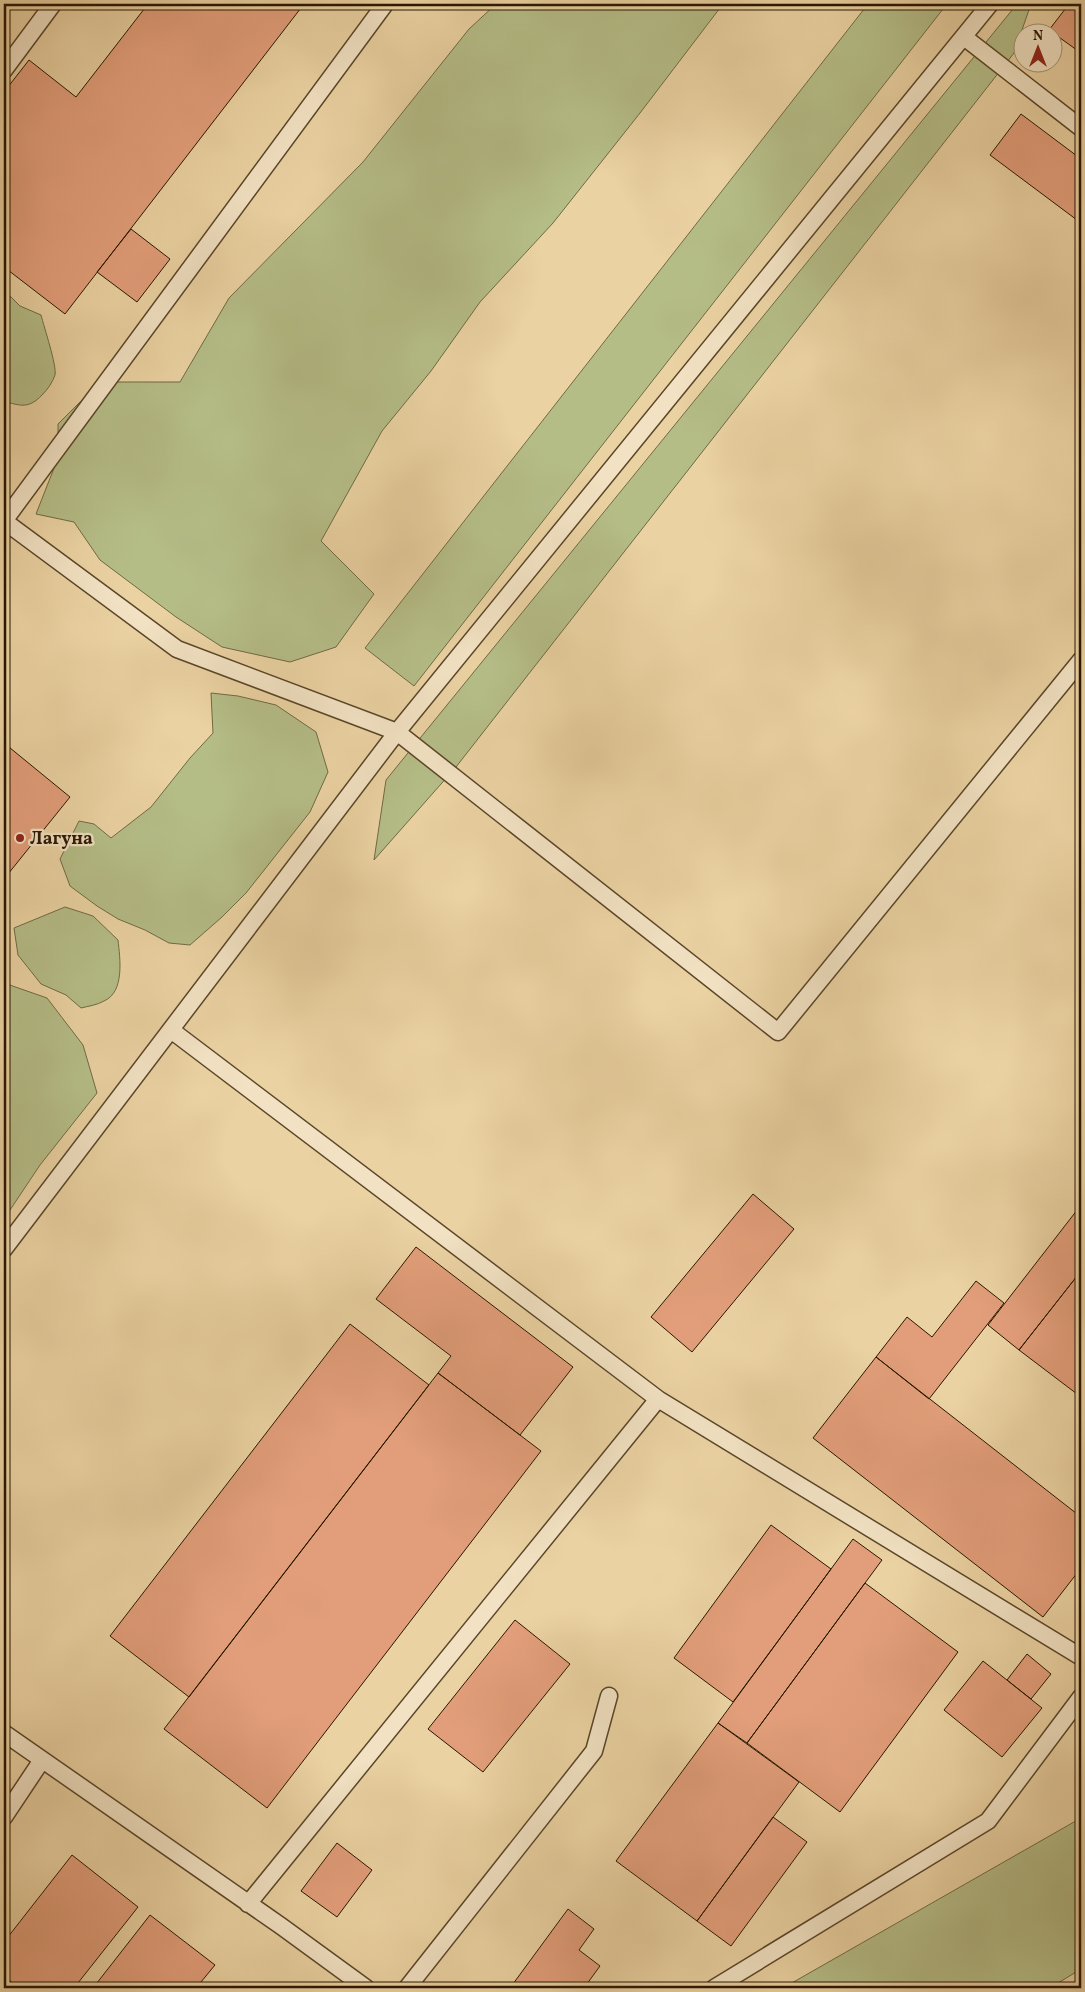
<svg xmlns="http://www.w3.org/2000/svg" width="1085" height="1992" viewBox="0 0 1085 1992" font-family="Vollkorn,serif">
<rect width="100%" height="100%" fill="#ebd2a2"/>
<filter id="stains"><feTurbulence type="fractalNoise" baseFrequency=".004" numOctaves="4"/><feColorMatrix values="0 0 0 0 .2 0 0 0 0 .09 0 0 0 0 .02 0 0 0 .5 -.17"/></filter>
<radialGradient id="worn" r=".72"><stop offset=".6" stop-color="#630" stop-opacity="0"/><stop offset="1" stop-color="#630" stop-opacity=".3"/></radialGradient>
<!-- green -->
<path fill="#b5bd87" stroke="#6f6a44" d="M496,4H723L640,113L553,223L480,302L431,371L382,431L321,541L374,594L336,647L290,662L222,647L176,617L100,560L74,522L36,514L58,458V424L100,382H180L229,298L363,162L469,29Z
M868,4H936L943,9L414,686L365,648Z
M1017,4H1031L1014,53L456,767L374,860L386,780Z
M4,290L20,306L41,315C44,327 57,366 55,375C52,383 48,389 42,395C29,409 20,406 4,401Z
M211,693L238,696L276,705L316,732L328,772L310,812L246,893L222,917L190,945L169,943L145,930L118,919L97,906L70,886L60,859L79,821L94,824L111,838L151,807L190,758L213,733Z
M65,907L93,916L118,940C120,958 125,992 104,1001C97,1005 89,1006 81,1008L66,995L41,984L18,955L14,928Z
M4,983L47,998L83,1045L97,1093L40,1165L4,1219Z
M1081,1818V1969L1050,1988H783Z"/>
<!-- building -->
<path fill="#e29e7a" stroke="#291701" d="M148,4H304L65,314L4,267V92L29,60L76,97Z
M1069,4H1081V53L1049,30Z
M1021,114L1081,159V223L990,155Z
M131,229L170,259L137,302L97,272Z
M4,743L70,797L4,879Z
M753,1194L794,1229L692,1352L651,1317Z
M1081,1205V1271L1019,1350L988,1325Z
M416,1247L573,1367L520,1435L438,1373L451,1356L376,1299Z
M1081,1271V1397L1019,1350Z
M976,1281L1004,1303L929,1399L876,1357L907,1317L932,1337Z
M350,1324L429,1385L189,1697L110,1636Z
M876,1357L1081,1517V1568L1043,1617L813,1438Z
M438,1373L541,1451L267,1808L164,1729Z
M771,1525L831,1569L733,1702L674,1658Z
M853,1539L882,1560L747,1743L718,1723Z
M865,1583L958,1652L840,1812L747,1743Z
M515,1620L570,1664L483,1772L428,1729Z
M1027,1654L1051,1674L1031,1699L1007,1680Z
M983,1661L1042,1708L1002,1757L944,1710Z
M718,1723L799,1782L697,1921L616,1861Z
M773,1817L807,1842L731,1946L697,1921Z
M337,1843L372,1870L337,1917L301,1891Z
M72,1855L138,1907L74,1988H19L4,1976V1942Z
M568,1909L594,1929L579,1950L600,1966L584,1988H510Z
M150,1915L215,1965L196,1988H93Z"/>
<g fill="none" stroke-linecap="round" stroke-linejoin="round">
<!-- lane casing -->
<g stroke="#5a4629" stroke-width="19">
<path id="lane" d="M964,37L1081,128
M4,70L53,4
M4,521L177,649L397,732L778,1032L1081,660
M4,521L385,4
M171,1030L658,1399L248,1904
M4,1249L397,732L990,4
M658,1399L1081,1657
M4,1733L281,1926L366,1988
M4,1817L42,1760
M407,1988L594,1751L609,1696
M714,1988L988,1821L1081,1697"/>
</g>
<!-- lane -->
<use href="#lane" stroke="#f2e2c3" stroke-width="16"/>
</g>
<!-- markers -->
<circle fill="#8f2418" stroke="#f2e2c3" stroke-width="2" cx="20" cy="838" r="5"/>
<g text-anchor="middle" stroke-width="4.5" stroke-linejoin="round" paint-order="stroke">
<!-- poi labels -->
<g font-size="18" font-weight="bold" fill="#291701" stroke="#f2e2c3" text-anchor="start">
<text x="30" y="844">Лагуна</text>
</g>
</g>
<!-- margin -->
<rect width="1085" height="1992" fill="none" stroke="#ebd2a2" stroke-width="20"/>
<rect x="5" y="5" width="1075" height="1982" fill="none" stroke="#291701" stroke-width="2.5"/>
<rect x="10" y="10" width="1065" height="1972" fill="none" stroke="#291701"/>
<!-- north arrow -->
<g transform="translate(1038 48)"><circle r="24" fill="#f2e2c3" stroke="#a29175"/>
<path d="M0-4L9 19L0 12L-9 19Z" fill="#8f2418"/>
<text y="-8" font-size="14" font-weight="bold" text-anchor="middle" fill="#291701">N</text>
</g>
<rect width="100%" height="100%" filter="url(#stains)"/>
<rect width="100%" height="100%" fill="url(#worn)"/>
</svg>
